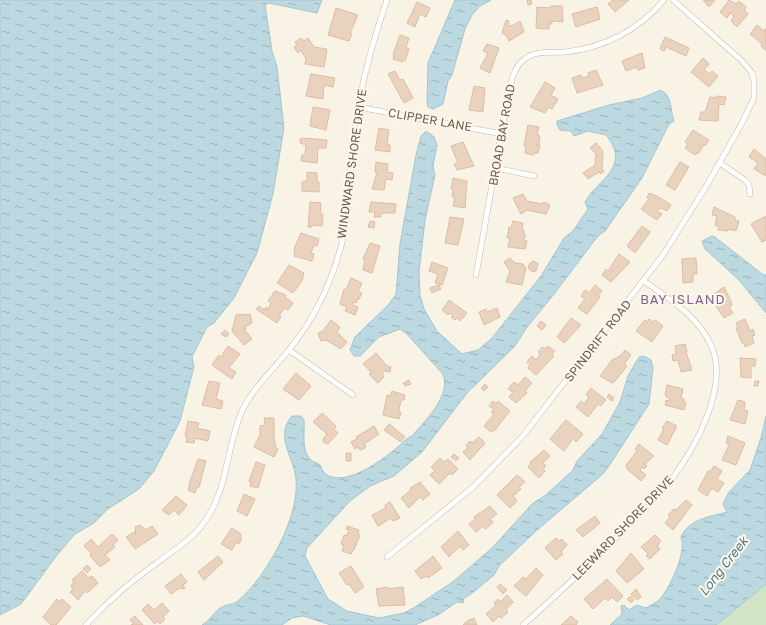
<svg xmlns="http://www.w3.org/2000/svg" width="766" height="625" viewBox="0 0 766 625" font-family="'Golos Text',sans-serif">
<defs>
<pattern id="water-ripples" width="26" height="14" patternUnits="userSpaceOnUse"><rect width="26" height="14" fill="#bcd8e1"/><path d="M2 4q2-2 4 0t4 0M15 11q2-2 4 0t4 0" fill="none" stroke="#9db2b9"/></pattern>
</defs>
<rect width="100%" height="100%" fill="#f9f3e5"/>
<!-- park -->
<path fill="#d0e5c6" d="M766,584V625H716Z"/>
<!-- water -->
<path fill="url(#water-ripples)" stroke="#a4c6d1" d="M0,0H322L317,13L269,3L265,5L272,51L277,67L284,128L273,194L257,253L234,298L214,323L207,327L192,357L194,367L180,421L154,471L139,489L108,509L94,523L75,534L57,555L21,604L0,615Z
M455,0H491L480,6L472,15L465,29L452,75L448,81L443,104L433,109L428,107L427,103L428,63Z
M661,90C673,97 670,110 674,121L669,124L642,178L605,231L598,236L551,298L527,327L515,346L467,393L422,452L394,476L370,486L350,501L307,548L305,556L328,599L347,611L379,618L404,613L415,607L454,581L493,547L533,503L546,495L573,470L577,461L602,434L620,402L628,376L639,357L644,356L651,360L653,368L649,404L609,466L603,474L536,531L499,566L494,575L471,594L464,598L463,603L457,602L438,615L415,625H331L303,616L292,618L282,625H202C210,621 213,613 220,608C226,604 234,605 239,600C267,576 300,516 296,479C294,457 274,436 292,416H301L304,420C305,432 301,449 310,459C312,462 317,462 320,465C322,468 323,473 327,475C348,487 385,458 400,445C404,442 406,438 412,436C424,422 454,393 442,373L406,333L400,329L379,337L360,356H354L350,350L355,337L389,304L396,294L400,244L416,155L421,136L425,132H428L434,137L437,145L433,166L435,175L425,220L419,272L420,295L424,309L437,331L462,354L478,350L492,338L541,276L564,238L573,231L588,209L585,202C598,179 632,167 606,135L588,131L574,136L571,131L560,130L557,125V121L609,105L642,98Z
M712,236L715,237L762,274L766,275V313L738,279L705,249L702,241Z
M766,416V584L716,625H610L622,614L621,606L624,605L629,610L637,605L646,608C650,605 656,603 659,600C670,588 687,552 681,537C689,519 709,517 727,512L723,504L729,492L750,470L761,438Z"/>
<!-- building -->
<path fill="#ead3be" stroke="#dcbda3" d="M527,0H531L532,4L528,5Z
M613,0H629L615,12L608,4Z
M703,0H715L709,7Z
M729,0L736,4L739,1L746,7L744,10L748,14L737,27L731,21L734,16L730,13L727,18L720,12Z
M417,2L430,8L426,17L420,14L415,27L407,23Z
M551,6H562L563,22L552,21V24H549V29L536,28L537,7L551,8Z
M597,7L600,19L576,27L572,14Z
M336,8L358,15L350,33L352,34L349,41L328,35Z
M506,20L509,21L508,25L512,26L520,21L524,32L509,41L506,35L502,33Z
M757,25L764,31L766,28V51L761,46L762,44L750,34Z
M400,35L409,38L406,47L409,49L405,61L403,60L402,62L393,59L394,54H393Z
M665,37L689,48L686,56L666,47L664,51L660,49Z
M301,38L304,41L308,38L314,47L327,49L324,67L305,64L306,59L301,50L298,53L294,47L297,45L295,42Z
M487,44L499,48L490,73L480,68L488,53L483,51Z
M642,53L645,68L638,70L636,67L626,71L622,61Z
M703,58L709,64L704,70L710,74L712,71L718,76L709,87L691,72Z
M596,70L603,85L577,93L572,78L581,75L582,78L589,76L588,73Z
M395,71L400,80L403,79L413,98L404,103L388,74Z
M311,74L335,78L333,87L324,85L323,99L306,96Z
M545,82L555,88L551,95L558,99L552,109L548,107L545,113L530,107Z
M474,86L485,88L483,112L469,110Z
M716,96L726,97L724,105L719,104L718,121L699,120L701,112H705L710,97L716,98Z
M313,107L330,110L326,130L310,126Z
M528,125L539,127L537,135L540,136L539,144L535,145H540L538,153H534L533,155L525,153L526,146H524Z
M379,128L389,130L387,144L390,145V152L375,150Z
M693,130L709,140L705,146L704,145L698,154L697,153L695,155L685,148L688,144L685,142Z
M303,138L327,140L326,148H318L317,163L301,161L302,155H305L306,145L300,143V139Z
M463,142L474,166L457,170L454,164L458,163L451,146Z
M596,143L603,151L602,169L604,171L601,174L599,172L588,179L583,173L595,165L596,154L590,148Z
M754,149L766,159V176L754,169L758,163L749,157Z
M376,162L388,164L387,172L393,173L392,180L386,179L384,190L372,189L377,173L375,172Z
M680,162L689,167L675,190L666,185Z
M307,172L317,173V181L319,182V192L302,191V182L307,181Z
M453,178L467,181L465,208L453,206L455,197H452L453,190L451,189Z
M649,193L659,197L671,205L667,211L661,208L658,210L657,211L662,214L657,220L641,209L649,199L647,198Z
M523,194L527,201L542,204L543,202L550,205L546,214L527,210L521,214L513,198Z
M310,202L321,203L320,214H323L322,226L312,225V227H308Z
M371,202L396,204L395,213H381V217H374L375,212H369Z
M714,207L735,217V220L739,221L736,231L728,229V231L718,230L719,226H715L717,216L712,215Z
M766,216V240L762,242L751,224Z
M450,217L464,219L458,245L445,243Z
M370,221L375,222L374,228L368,227Z
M513,221L523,223L522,230H524L523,234H525L524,240L527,241L525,249L508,247L510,238H507L509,227L511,228Z
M642,226L650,232L635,253L627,246Z
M301,233L319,239L317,246L314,245L311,253L314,254L312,261L294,256L295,250L294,249Z
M370,243L380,246L372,273L363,270L365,260L363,259Z
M619,254L630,262L611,282L602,275L606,269L608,271Z
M510,258L515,263L523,264L526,268L522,285L506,282L510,271L504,262Z
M696,258L697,274H693V282L683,283L682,259Z
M534,261L538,264L536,271L532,272L528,268L530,263Z
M432,262L448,268L442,285L435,283L438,274L429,271Z
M289,265L304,273L302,281L293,293L277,283Z
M351,278L362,283L358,292L362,293L359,299H358L356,303L353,302L352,305L358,307L355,315L345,311L347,307L340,304L344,289L346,290Z
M439,285L441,289L432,293L430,288Z
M595,285L602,291L598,296L600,297L587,314L578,308L585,299L581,296L585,290L589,293Z
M724,287L731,301L732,305L729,307L733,313L724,318L713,302L714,301L711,296Z
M275,291L286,295L285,297L293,303L288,310L284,308L279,316L281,317L277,323L256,309L259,306L265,310L266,307L268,309L271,303L268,301Z
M449,300L467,313L460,321L457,318L455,320L451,317L453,315L450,313L448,315L442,310Z
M497,308L500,317L484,325L479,312L486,309L487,312Z
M242,314L243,315L250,314L252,323L245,327L246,329H244L252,339L244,345L232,331L236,315Z
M571,318L581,325L564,343L557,337Z
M649,319L653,322L655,320L663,326L652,342L636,331L645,320L647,322Z
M745,319L750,331L753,329L755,335L752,336L754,343L745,347L744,343H742L736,328L738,327L736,323Z
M331,320L340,327L337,332L347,342L341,349L326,340L321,341L318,333L323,331Z
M541,321L546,325L542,330L537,326Z
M225,330L229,334L226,337L221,334Z
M685,344L687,352H686L692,370L681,372L678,360L673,361L672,355L676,354L675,346Z
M228,346L240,354L229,368L236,372L232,379L212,365L218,356H224L223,353Z
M547,346L555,351L552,354L554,356L536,375L528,368L530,364L527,362L532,356L536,360L540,354L538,352L542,347L545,349Z
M625,350L631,355L624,364L627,366L616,380L612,383L600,376L612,360L620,356Z
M376,353L387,366L391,367L390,372L384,371L382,374L384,377L378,383L369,374L371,372L363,364Z
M740,358L756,359L755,366H751V378L741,377Z
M296,373L311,386L299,400L283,389Z
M525,377L532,383L525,391L527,393L516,403L509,397L513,392L508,389L514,382L518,385Z
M409,380L411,384L405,386L403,383Z
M209,381L220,383L216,399L223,401L221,409L202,405Z
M755,381H759L758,386H754Z
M485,384L488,387L484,391L481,388Z
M667,385L683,389L681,398L684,399V402L686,403L684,410L665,405L666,400L669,401L670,398L666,397V395H665Z
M591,388L606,400L601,406L598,404L588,417L576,407L581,401L584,404L589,397L586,394Z
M392,391L405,395L404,400H401L399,410L401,413L399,419L383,415L387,395L390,396Z
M609,394L614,398L612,401L607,397Z
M738,400L745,402L744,410L748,411L745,424L730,420Z
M493,401L496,404L498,401L510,411L495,430L491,432L484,426L494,414L491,412L494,409L489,406Z
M322,413L336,426L334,429L338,433L328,444L323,442V439L327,434L313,422Z
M264,418H274V438L276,448L278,449L274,457L254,447L260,435V426L265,425Z
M566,420L583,434L576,442L573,439L564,451L550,439Z
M188,421L199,423L197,428L210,431L208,441L195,438L194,443L186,442L187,437L185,436Z
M667,421L677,426L667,445L658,440L664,429L662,428Z
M389,424L405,437L401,442L384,430Z
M374,426L379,434L364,444L366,447L364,449L360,450L358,447L355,449L351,442L357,439L356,437Z
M728,436L745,443L736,465L722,460L729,445L726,443Z
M479,437L485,443L470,460L463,452L468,448L466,445L470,441L472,443Z
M639,444L654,456L645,464L647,466L644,469L642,467L640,470L646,475L641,481L627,469L626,465L637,451L635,449Z
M544,450L550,456L543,463L546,466L543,469L545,471L539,478L528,467L531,463L530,462Z
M346,453H351V461H346Z
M454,454L459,458L456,461L451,457Z
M440,458L444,462L448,459L458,469L452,475L450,473L439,484L430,475L435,471L431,467Z
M198,459L206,461L199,487H197L195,493L188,490L190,484H189Z
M256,462L265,465L258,488L250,486L251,482L249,481Z
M714,466L722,471L717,479L724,483L718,492L712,488L707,496L698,490L708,471L710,472Z
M517,475L525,482L519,487L521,489L515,495L513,494L512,495L517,501L510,508L497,495Z
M420,482L430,494L423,500L420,497L409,508L401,498L411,490L410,488Z
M244,494L255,499L247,516L237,511Z
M176,496L187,505L179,515L174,510L169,515L162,510Z
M686,500L692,505L673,530L665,523L670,517L668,515L674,509L676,510Z
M390,502L400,518L393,521L391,518L378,526L372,515L386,508L385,505Z
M490,506L497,514L490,519L493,522L486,529L483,526L476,532L469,524L475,519L474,517Z
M595,516L600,523L583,537L576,530Z
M140,525L146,530L152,526L158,534L135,549L126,537L134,532L136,535L135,527Z
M347,526L359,530L358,534L360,535L354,550H353L351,554L342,551L344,545L341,544L344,535L347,536L349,530L346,529Z
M232,528L241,534L240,537L242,538L239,544L236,542L232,550L221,544Z
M458,531L469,545L463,550L460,546L449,557L441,547Z
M112,534L118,540L113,545L115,547L105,555L110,560L100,567L90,556L91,553L84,546L91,539L98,547Z
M655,535L661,541L657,546L660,549L650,559L646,556L648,554L641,547Z
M556,538L559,541L562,539L567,545L561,552L563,554L556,560L545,548Z
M631,553L644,569L627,583L616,571Z
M218,556L223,562L204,580L198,572Z
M433,556L442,568L428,578L426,576L421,579L415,571Z
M87,565L91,569L87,573L83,569Z
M351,566L364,587L355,593L349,584L347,585L339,573Z
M536,568L543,575L526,596L514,586L523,577L526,579Z
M82,571L89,578L92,576L98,583L87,593L85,591L78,600L70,592L73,589L71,586L74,582L72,580Z
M181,574L187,582L183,585L185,588L183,589L180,588L171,594L165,586Z
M607,579L623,596L617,602L612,597L608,601L605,598L593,609L584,599Z
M500,584L507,590L503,594L497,587Z
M387,587V589L403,587L405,605L379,606L376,589Z
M636,589L641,597L637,600L631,594Z
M507,595L513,602L506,610L508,612L501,618L499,616L493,622L486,614L496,605L494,603L498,599L500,602Z
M631,596L634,600L631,603L627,599Z
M57,599L59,602L62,599L71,607L56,625H51L43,617Z
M162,603L169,611L163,617L165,619L160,624L158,621L155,624L142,610L148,604L154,610Z
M135,616L143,625H131L134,623L130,620Z
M571,616L578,622L576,625H561Z
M474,618L477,625H463L467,621Z"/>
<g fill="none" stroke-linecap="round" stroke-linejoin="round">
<!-- street casing -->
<g stroke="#c7baab" stroke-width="6">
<path id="street" d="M358,107L502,134
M720,163L746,181L749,185L750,194
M496,168L534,176
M476,275L508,95C511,81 514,66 526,58C538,50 552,53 565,52C604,48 639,30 664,0
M289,350L353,395
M387,557L472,488L522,437L663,255L707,185L742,123L754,98V80L752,73L742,61L673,0
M86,625C107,602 131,581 157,563C171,552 187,543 199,529C230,492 224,452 242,411C253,388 272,371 288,351C315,319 335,276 344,234C351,204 349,172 353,141C359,92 371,46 387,0
M523,625C553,599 581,572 609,545C630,524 651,504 670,481C695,449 730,386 711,345C698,316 669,299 644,281"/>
</g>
<!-- street -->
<use href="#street" stroke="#fff" stroke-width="5"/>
</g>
<g text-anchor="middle" stroke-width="4" stroke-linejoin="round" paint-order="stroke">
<!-- street labels -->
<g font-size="12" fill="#6f5c4d" stroke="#fdf7eb">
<text transform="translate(430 120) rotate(10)" y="4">CLIPPER LANE</text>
<text transform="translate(502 135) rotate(-80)" y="4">BROAD BAY ROAD</text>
<text transform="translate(352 164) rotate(-82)" y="4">WINDWARD SHORE DRIVE</text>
<text transform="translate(598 341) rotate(-52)" y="4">SPINDRIFT ROAD</text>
<text transform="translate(623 528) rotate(-46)" y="4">LEEWARD SHORE DRIVE</text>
</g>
<!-- neighbourhood labels -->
<g font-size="13" letter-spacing="1" fill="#82668c" stroke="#fdf7eb">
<text x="683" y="304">BAY ISLAND</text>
</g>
<!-- water labels -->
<g font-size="13" font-style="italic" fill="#4d7887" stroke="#fdf7eb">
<text transform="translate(723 566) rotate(-52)" y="5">Long Creek</text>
</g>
</g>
</svg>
